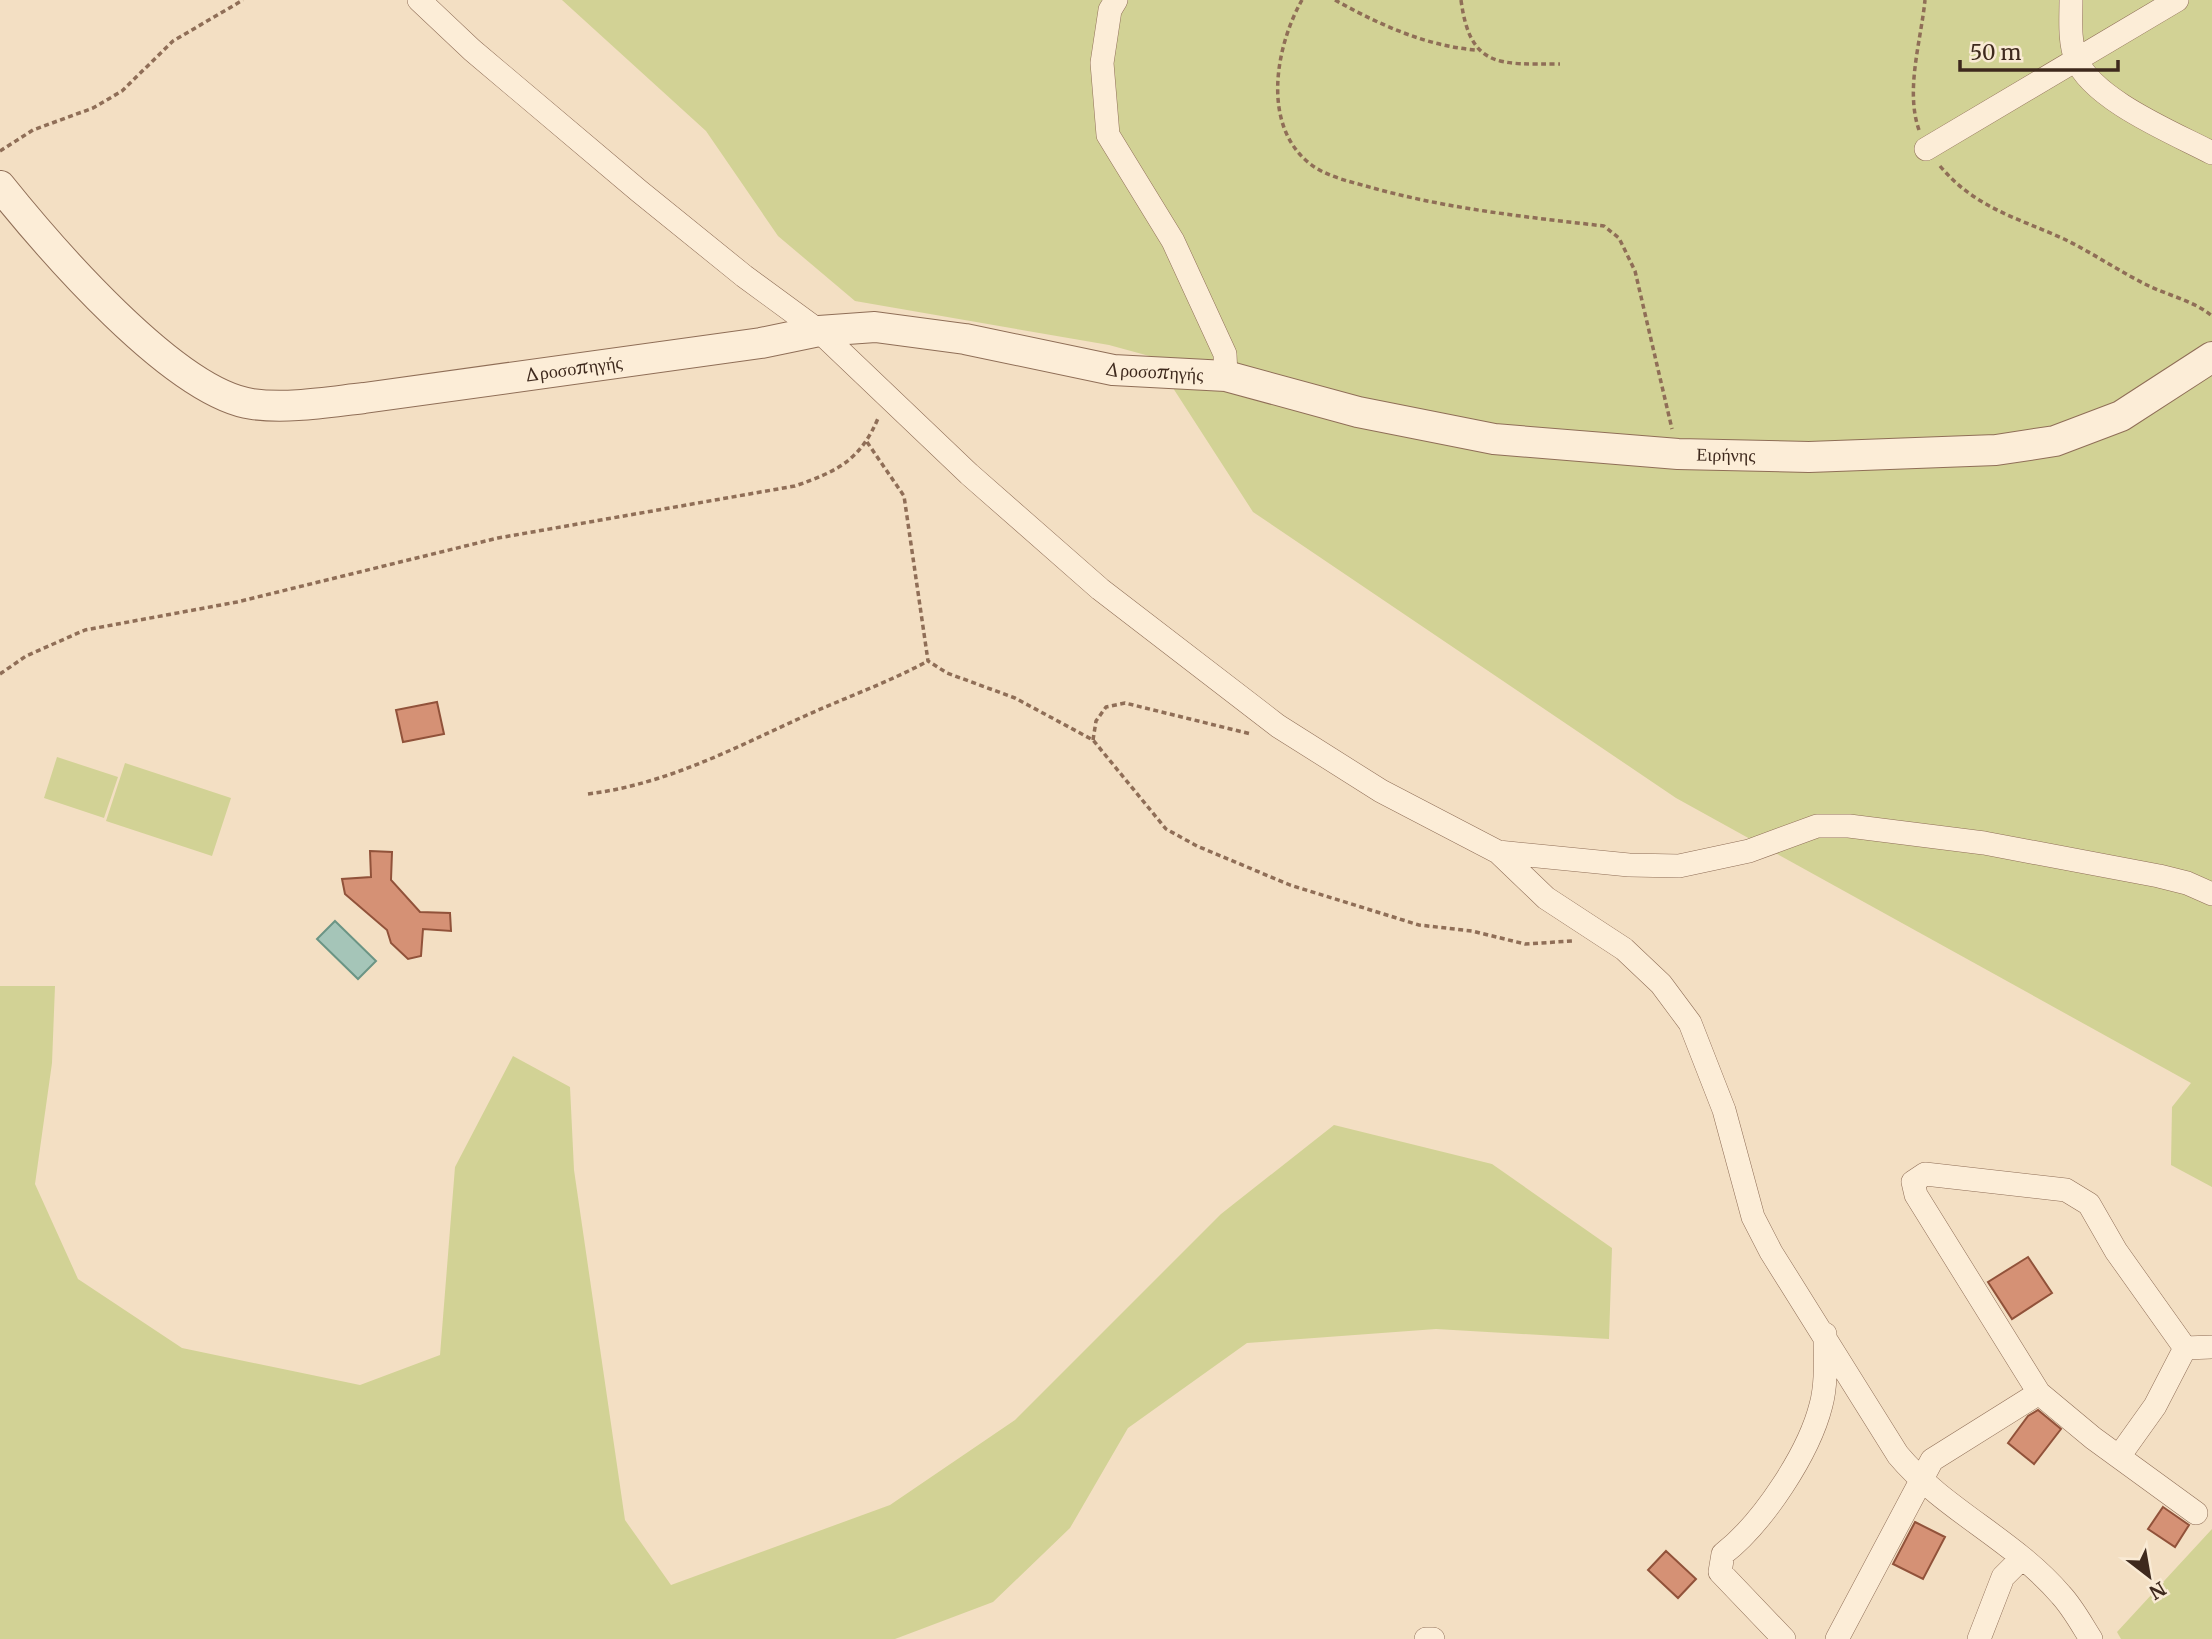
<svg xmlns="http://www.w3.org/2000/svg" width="2212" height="1639" viewBox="0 0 2212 1639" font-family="Merriweather,serif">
<rect width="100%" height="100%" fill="#f3dfc3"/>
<!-- green -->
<path fill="#d2d295" d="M562,0H2212V1187L2171,1165L2172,1107L2191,1083L1676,798L1253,512L1153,357L1109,345L855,301L778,236L706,131Z
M57,757L118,777L104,818L44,798Z
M125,763L231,798L212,856L106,821Z
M0,986H55L52,1063L35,1184L78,1279L182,1348L360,1385L440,1355L455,1167L513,1056L570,1087L574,1170L625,1520L671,1585L890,1505L1015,1420L1221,1214L1334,1125L1492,1164L1612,1248L1609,1339L1436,1329L1247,1343L1128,1428L1070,1528L993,1602L895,1639H0Z
M2212,1529V1639H2121L2117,1632Z"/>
<!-- water -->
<path fill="#a5c5b8" stroke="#6b9585" stroke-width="2" d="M335,921L376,961L358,979L317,939Z"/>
<!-- building -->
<path fill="#d59175" stroke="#91523a" stroke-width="2" d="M437,702L444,734L403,742L396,710Z
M370,851L392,852L391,880L420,912L450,913L451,931L423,929L421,956L408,959L391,943L387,930L345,894L342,879L371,877Z
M2028,1257L2052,1293L2012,1319L1988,1282Z
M2038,1410L2061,1429L2034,1464L2008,1443L2028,1416Z
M2163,1507L2189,1525L2175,1547L2148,1529Z
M1915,1522L1945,1537L1923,1579L1893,1564Z
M1666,1551L1696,1579L1678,1598L1648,1570Z"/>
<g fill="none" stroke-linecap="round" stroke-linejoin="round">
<!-- minor casing -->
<g stroke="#8f6e57" stroke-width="24">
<path id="minor" d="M419,0L472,50L639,191L744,276L819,331L969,474L1100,589L1278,726L1381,791L1498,852L1546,898L1624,949L1661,984L1690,1023L1724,1110L1753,1217L1771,1252L1898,1455C1944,1510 2014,1540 2061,1595C2073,1608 2082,1625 2091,1639
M1116,0L1110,10L1102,63L1108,135L1173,241L1225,354L1226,376
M2071,0C2071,19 2069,41 2076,59C2093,100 2174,133 2212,153
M1926,149L2177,0
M1498,852L1629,865L1679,866L1749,851L1817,826H1849L1984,843L2159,876L2187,883L2212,894
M2185,1348L2116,1251L2089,1204L2066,1190L1925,1174L1913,1182L1916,1195L2039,1393L2093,1438L2196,1513
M2120,1455L2155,1406L2185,1348L2212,1347
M1426,1639H1433
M1784,1639L1720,1572L1723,1554C1763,1523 1809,1453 1821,1405C1827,1383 1825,1357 1825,1334
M1837,1639L1932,1460L2039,1393
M1979,1639L2003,1577L2021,1559"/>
</g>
<!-- tertiary casing -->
<g stroke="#8f6e57" stroke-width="32">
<g id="tertiary">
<path id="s1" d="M0,186C49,247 174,393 252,404C288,409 328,402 364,398L761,343L819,331L875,327L965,339L1113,370L1226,376L1358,412L1494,439L1678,454L1809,457L1996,450L2055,441L2121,416L2212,357"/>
</g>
</g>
<!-- path -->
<path stroke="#8f6e57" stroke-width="3.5" stroke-dasharray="5 3.5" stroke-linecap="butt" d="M1302,0C1276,46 1261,124 1309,163C1326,177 1352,182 1373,188C1449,209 1526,217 1604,226L1619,238L1635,271L1672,429
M1335,0C1380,25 1426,46 1476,50
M1461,0C1470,69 1500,64 1560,64
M1919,130C1905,90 1921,41 1925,0
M0,151L33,130L93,108L122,91L173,41L243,0
M1940,166C1975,208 2018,218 2064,239C2093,253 2120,272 2149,286C2170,296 2194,301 2212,316
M867,442L904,496L928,661L947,673L1015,698L1093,740L1166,829L1197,846L1290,885L1419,925L1472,931L1525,944L1572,941
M0,674L26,656L85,630L237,602L498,538L795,486C838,471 861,460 879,416
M1093,740L1096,721L1106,707L1125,703L1251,734
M588,794C668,784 734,748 807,715C847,697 889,682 928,661"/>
<!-- minor -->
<use href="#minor" stroke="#fcedd7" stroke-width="23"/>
<!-- tertiary -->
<use href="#tertiary" stroke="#fcedd7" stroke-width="30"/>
</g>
<g text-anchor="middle" stroke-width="5" stroke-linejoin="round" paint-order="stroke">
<!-- street labels -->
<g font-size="18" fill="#3e291d" stroke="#f9ead4">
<text dy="6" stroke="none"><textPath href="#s1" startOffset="662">Δροσοπηγής</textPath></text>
<text dy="6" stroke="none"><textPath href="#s1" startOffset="1250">Δροσοπηγής</textPath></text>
<text dy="6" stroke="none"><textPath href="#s1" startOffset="1830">Ειρήνης</textPath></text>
</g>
</g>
<!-- north arrow -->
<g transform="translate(2149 1576) rotate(149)" stroke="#f9ead4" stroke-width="5" paint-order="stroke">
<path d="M0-5L12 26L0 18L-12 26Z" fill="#3e291d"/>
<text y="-10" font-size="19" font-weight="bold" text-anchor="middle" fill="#3e291d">N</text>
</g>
<!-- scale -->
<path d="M1960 60v10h158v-10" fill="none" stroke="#3e291d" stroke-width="3.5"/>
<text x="1970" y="60" font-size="21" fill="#3e291d" stroke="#f9ead4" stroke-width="5" paint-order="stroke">50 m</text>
</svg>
